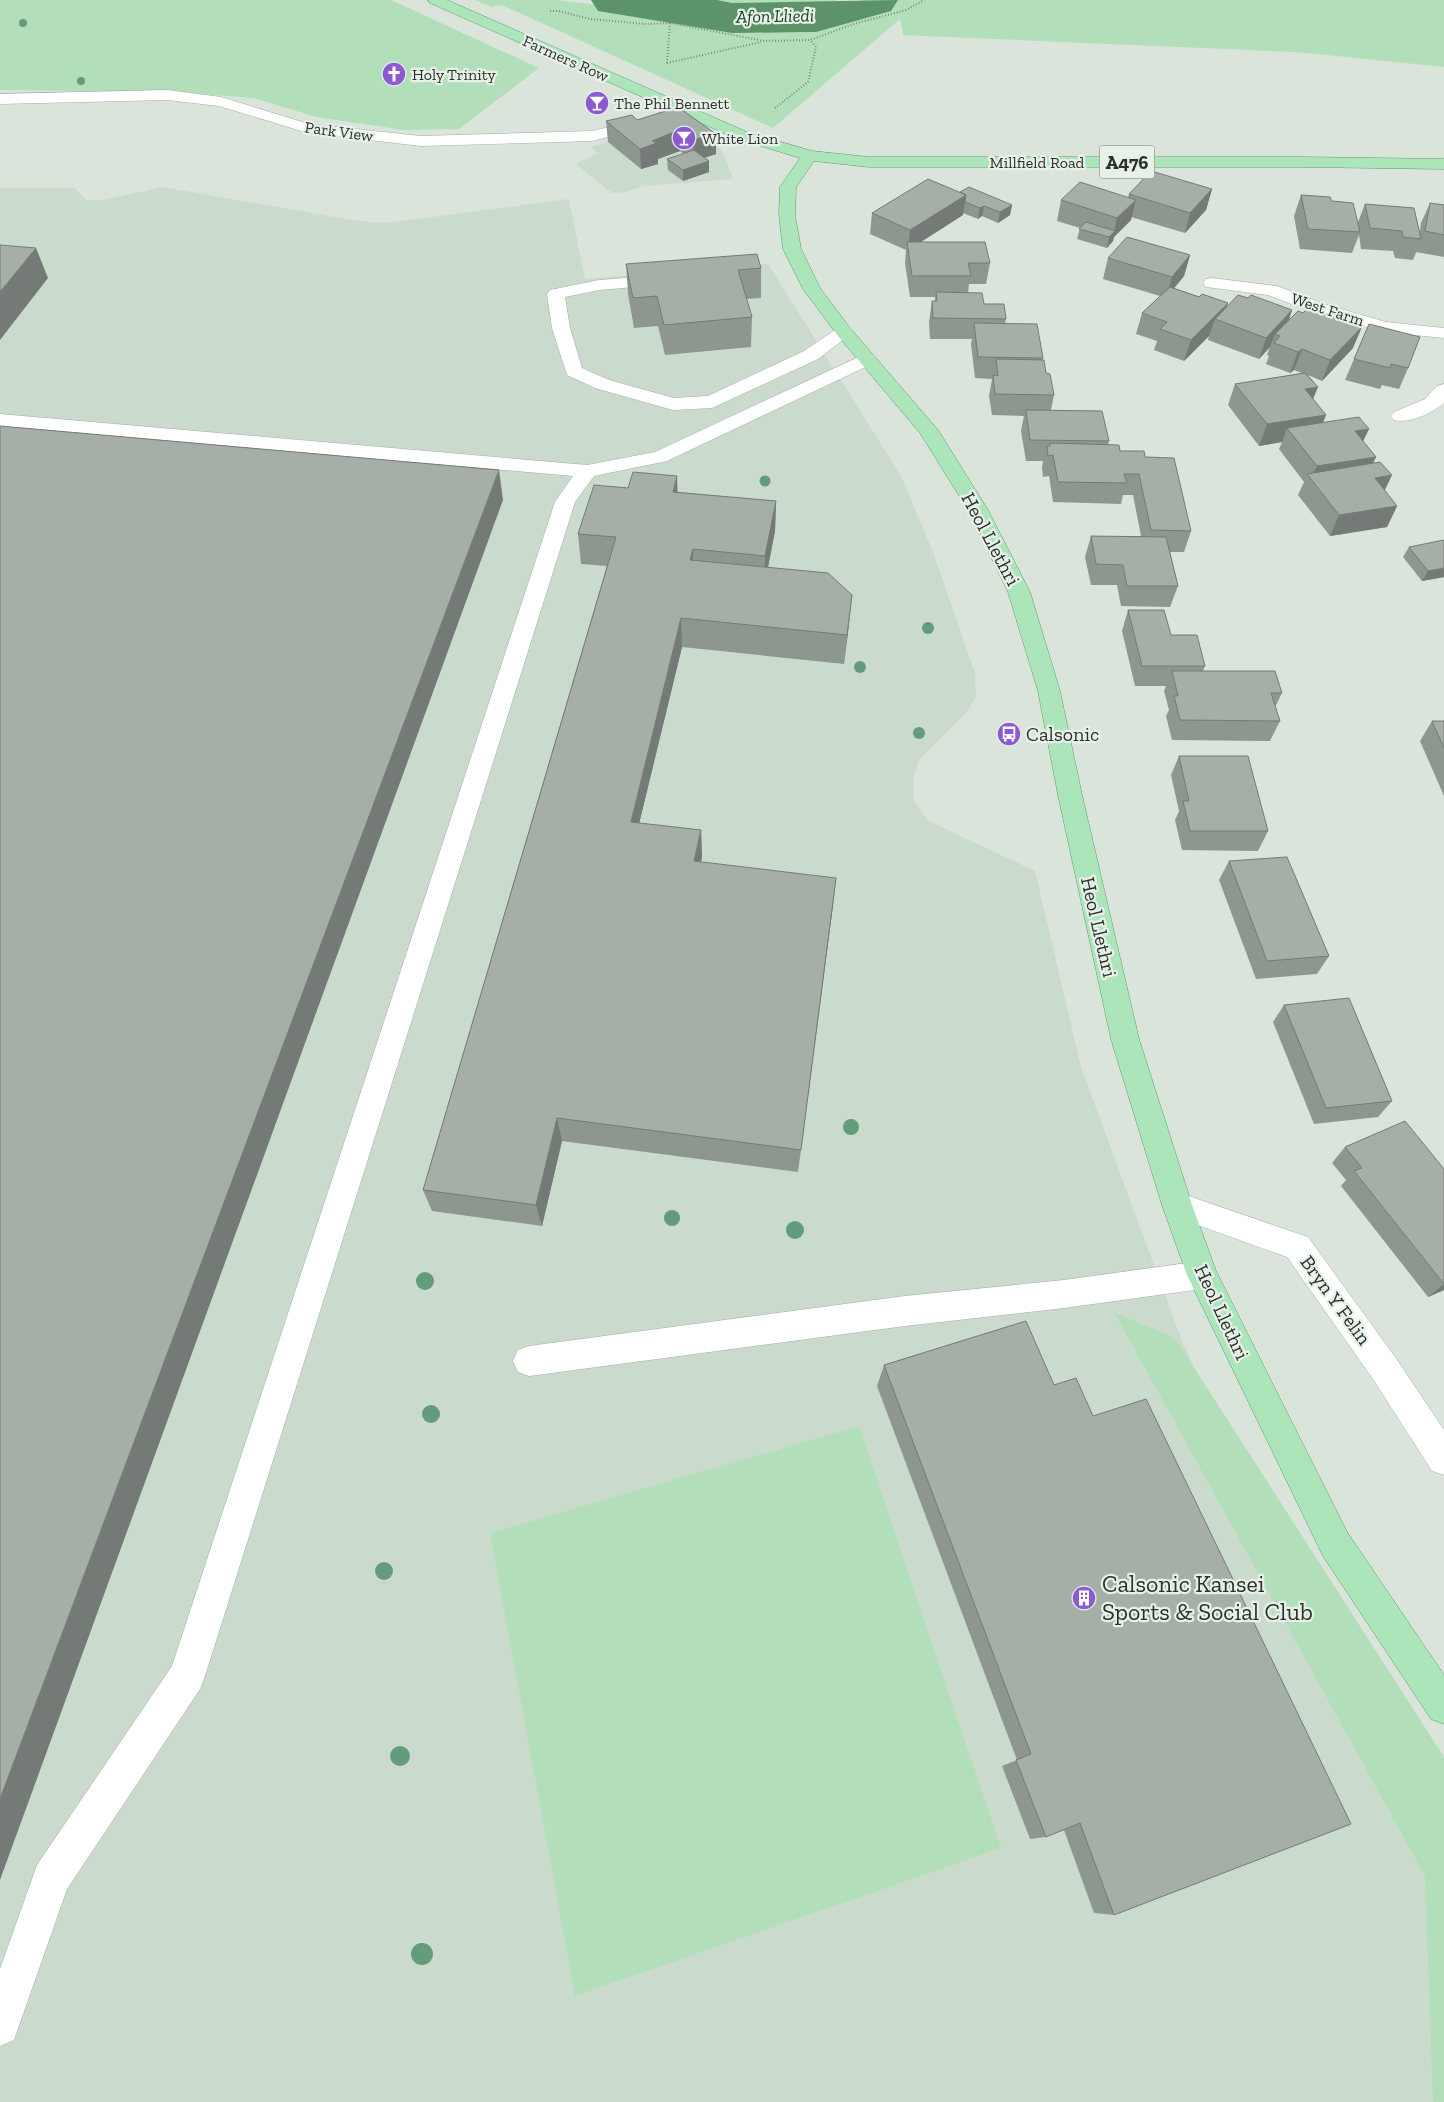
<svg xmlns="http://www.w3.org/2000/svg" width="1444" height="2102" viewBox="0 0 1444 2102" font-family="'Zilla Slab',serif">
<rect width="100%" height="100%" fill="#dae4db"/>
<!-- built -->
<path fill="#cadbcd" d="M633,135L715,143L723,153L733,179L644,186L626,192L612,193L576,164L598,153L591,147Z
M162,187L353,220L385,223L569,199L585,279L768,264L901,476L933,552L975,673L976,697L966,713L919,760L913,778L914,801L927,820L1035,871L1081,1067L1182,1341L1243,1473L1444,1817V2102H0V188H75L86,200H103Z"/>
<!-- green -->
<path fill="#b2dfba" d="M0,0H391L539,68L459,129L404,130L316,117L254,98L171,92L0,90Z
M475,0H555L684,15L748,32L802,33L874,10L862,0H1444V67L1296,52L903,35L900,19L773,128L502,5L492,7Z
M671,0H838C773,18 736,11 671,0Z
M1114,1312L1175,1338L1444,1757V2102H1433L1425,1876Z
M859,1426L1001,1848L575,1996L490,1533Z"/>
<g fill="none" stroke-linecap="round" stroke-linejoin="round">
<!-- river -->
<path fill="#5c9368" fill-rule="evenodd" d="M591,0H717L732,3L898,0L891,11L816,32L732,33L598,11Z"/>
<!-- minor casing -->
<g stroke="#a5aea6" stroke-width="1">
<path id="minor" d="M167,90L221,97L309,124L421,136L592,131L643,119L648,121L651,124L648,127L592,141L421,146L308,133L219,106L167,100L0,104V94Z
M664,275L670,276L673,280L670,284L599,290L565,297L570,328L582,368L609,380L674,398L708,396L804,351L838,328L844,327L850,328L853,332L818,359L712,408L673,410L595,388L567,375L552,328L547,294L550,290L599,280Z
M1212,278L1277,286L1327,305L1386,322L1444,328V338L1385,332L1315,313L1268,295L1206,287L1203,283L1206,279Z
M867,353L874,355L876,359L874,363L667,461L594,476L575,502L205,1676L200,1689L67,1889L14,2040L0,2046V1969L37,1865L172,1666L555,502L573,476L0,426V414L587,465L655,452Z
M1444,384V403C1432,413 1410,424 1394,420L1391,416L1394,412L1425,399L1437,386Z
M1177,1192L1308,1237L1395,1357L1444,1430V1475L1432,1471L1373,1379L1287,1257L1167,1214L1162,1205L1167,1196Z
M1202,1261L1213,1265L1217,1275L1213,1285L1202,1289L1064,1308L905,1326L529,1376L518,1372L513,1361L518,1350L529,1346L905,1296L1064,1280Z"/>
</g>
<!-- major casing -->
<g stroke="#5c9a6b" stroke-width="1">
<path id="major" d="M428,0H447L747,132L812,151L869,157H1303L1444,159V169L1303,167H869L814,161L796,187L795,215L801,249L820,288L850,328L938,430L988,510L1030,592L1060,691L1082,795L1139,1039L1192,1205L1216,1271L1347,1532L1444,1675V1724L1431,1719L1323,1556L1187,1275L1162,1205L1111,1039L1058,795L1038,691L1008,592L968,510L920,433L838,336L803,289L783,249L779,215L780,187L800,158L735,138L430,3Z"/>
</g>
<!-- path -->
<path stroke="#818882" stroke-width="2" stroke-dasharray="1 2" stroke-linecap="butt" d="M550,11H559L590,19L646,24L670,23L764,41L810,40L854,24L906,10L924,0
M667,63L761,42
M667,63L670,23
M775,108L808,82L816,47L810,40"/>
<!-- minor -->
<use href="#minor" fill="#fff" fill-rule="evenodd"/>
<!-- major -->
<use href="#major" fill="#ade5ba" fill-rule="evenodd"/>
</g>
<!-- trees -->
<g fill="#629c7a">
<circle cx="23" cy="23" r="4"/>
<circle cx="81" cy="81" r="4"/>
<circle cx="765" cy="481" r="5.5"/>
<circle cx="928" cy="628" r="6"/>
<circle cx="860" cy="667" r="6"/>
<circle cx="919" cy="733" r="6"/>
<circle cx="851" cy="1127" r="8"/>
<circle cx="672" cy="1218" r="8"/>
<circle cx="795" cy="1230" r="9"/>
<circle cx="425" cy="1281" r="9"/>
<circle cx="431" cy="1414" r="9"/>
<circle cx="384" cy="1571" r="9"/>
<circle cx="400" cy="1756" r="10"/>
<circle cx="422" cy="1954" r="11"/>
</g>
<!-- wall -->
<path fill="#8e9690" d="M637,120L716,134V154L704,158L709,161V172L683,181L668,170L667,159L684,154L680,151L658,159V164L641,169L608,142L606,121Z
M1212,189L1206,210L1185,233L1131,217V220L1114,237L1113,241L1107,248L1077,239L1080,228L1057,221L1061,200L1128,197L1129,194Z
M960,192L1012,205L1010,215L998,223L982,216L978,219L963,213V215L921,242L990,263L986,284H969L968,293L1006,319L1005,324L1043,358V360L1046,373L1054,395L1051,410L1109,441L1108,445L1120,451L1145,457L1191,531L1184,552H1170L1178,586L1170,607L1121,606L1117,585H1091L1085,557L1091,536H1141L1133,495H1123L1121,504L1053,502L1049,476L1043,477L1042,467L1043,461H1026L1021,431L1024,416L992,415L989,396L992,379L975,378L971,344L972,339H930L929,322L932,301H935V297H910L905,263L906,250L870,234L872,213Z
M1301,195L1332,201L1358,222L1365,204L1420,231L1421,223L1430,203L1444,205V257L1416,252L1417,250L1413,260L1395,258L1393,251L1361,249L1359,235L1352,253L1300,249L1294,216Z
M1190,255L1184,276L1174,288L1227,306L1248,298L1292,310L1289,320L1353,348L1322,381L1308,375L1318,387L1313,399L1323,423L1363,442L1376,457L1373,463L1384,490L1397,506L1387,527L1330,536L1298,495L1304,482L1279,449L1282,442L1259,446L1228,405L1235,384L1302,373L1294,370L1290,373L1266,364L1269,356L1267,355L1270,347L1259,359L1208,340L1209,336L1184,361L1154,350L1157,341L1136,334L1142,313L1160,296L1103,279L1108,258Z
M626,264L761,268V298L746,299L752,317L751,347L665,355L658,326L634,328L628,294Z
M1369,324L1408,368L1399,389L1382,385L1380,389L1345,380Z
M677,476V492L776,501L775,531L768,568L849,624L844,664L682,647L639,823L701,830L702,857L701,862L833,905L798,1172L562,1141L542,1226L432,1211L423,1190L607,566L581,564L578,534L628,488Z
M1409,547L1444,577L1422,581L1403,557Z
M1128,610L1171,635L1205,666L1203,671L1282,693L1275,707L1280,721L1270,741L1172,740L1166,716L1169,710L1164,691L1166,686H1135L1122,631Z
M1432,721H1444V796L1420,741Z
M1179,756L1268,831L1258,851L1182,850L1175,820L1179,811L1171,775Z
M1229,861L1329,956L1317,974L1256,979L1219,880Z
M1284,1005L1392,1101L1378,1117L1314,1124L1273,1022Z
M1345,1147L1444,1169V1290L1428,1297L1341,1186L1346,1180L1332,1163Z
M1026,1321L1114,1915L1094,1913L1064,1830L1046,1837L1030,1839L1002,1766L1017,1760L877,1386L884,1365Z"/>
<!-- shaded-wall -->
<path fill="#747a75" d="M679,130L680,151L658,159V164L641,169L640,149L652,141Z
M716,134V154L694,161L693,140Z
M709,161V172L683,181V170Z
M1212,189L1206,210L1185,233L1190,213Z
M966,195L963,215L908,250L910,230Z
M1136,200L1131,220L1114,237L1113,241L1107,248L1109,237L1114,232L1117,218Z
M1012,205L1010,215L998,223L1000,212Z
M984,206L982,216L978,219L980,208Z
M36,248L48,278L0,340V292Z
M1190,255L1184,276L1166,298L1172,277Z
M1228,303L1222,321L1215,319L1209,336L1184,361L1191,340Z
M1292,310L1285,331L1275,334L1270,347L1259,359L1266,338Z
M1362,327L1353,348L1322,381L1330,360Z
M1302,349L1294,370L1290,373L1298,352Z
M1318,387L1309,408L1305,389Z
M1326,415L1318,436L1287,428L1282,442L1259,446L1267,424Z
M1369,429L1359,450L1355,431Z
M1376,457L1366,478L1311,479L1317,466Z
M499,470L503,500L0,1880V1799Z
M1392,475L1382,496L1375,478Z
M677,476L678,506L673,492Z
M776,501L775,531L764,586L765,556Z
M1397,506L1387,527L1330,536L1339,515Z
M693,549V579L690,560Z
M1444,568V577L1422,581L1428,571Z
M852,595L849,624L844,664L847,635Z
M681,618L682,647L633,849L631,822Z
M701,830L702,857L695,889L694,861Z
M836,878L833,905L798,1172L801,1150Z
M557,1118L562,1141L542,1226L536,1205Z
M1444,1284V1290L1428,1297Z"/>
<!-- building -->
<path fill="#a5afa7" stroke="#747a75" d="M678,107L716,134L693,140L679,130L652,141L657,143L640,149L606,121L632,115L637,120Z
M694,150L709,161L683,170L667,159Z
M1151,171L1212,189L1190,213L1129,194Z
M928,179L966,195L910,230L872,213Z
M1080,182L1136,200L1117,218L1061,200Z
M969,187L1012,205L1000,212L984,206L980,208L965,202L966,195L960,192Z
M1301,195L1330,197L1332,201L1353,203L1360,232L1308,229Z
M1430,203L1444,205V235L1425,231Z
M1365,204L1414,208L1421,239L1403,237L1402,231L1370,228Z
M1086,222L1115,231L1109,237L1079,229Z
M1127,237L1190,255L1172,277L1108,258Z
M907,242H985L990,263H968L971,276H912Z
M0,245L36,248L0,292Z
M757,254L761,268L738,270L752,317L664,325L657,296L633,298L626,264Z
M1170,287L1199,297L1202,294L1228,303L1191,340L1160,329L1167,322L1142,313Z
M936,292L982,293L984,304H1004L1006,319L933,318L932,301H937Z
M1238,295L1248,298L1251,295L1292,310L1266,338L1215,319Z
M1308,308L1362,327L1330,360L1302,349L1298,352L1274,343L1280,336L1275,334L1298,311L1303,313Z
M974,323L1037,324L1043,358L978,357Z
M1369,324L1420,337L1408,368L1391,364L1390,368L1354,359Z
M996,359L1044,360L1046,373L1050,374L1054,395L995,394L993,375L998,376Z
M1305,373L1318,387L1305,389L1326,415L1267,424L1235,384Z
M1026,410L1102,411L1109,441L1030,440Z
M1359,417L1369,429L1355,431L1376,457L1317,466L1287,428Z
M0,426L499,470L0,1799Z
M1050,443L1119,445L1120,451H1144L1145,457L1174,458L1191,531L1151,530L1139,474H1124L1127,483L1058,482L1053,455L1048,456L1047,446H1050Z
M1380,462L1392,475L1375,478L1397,506L1339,515L1307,474Z
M633,472L677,476L673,492L776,501L765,556L693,549L690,560L828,573L852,595L847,635L681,618L631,822L701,830L694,861L836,878L801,1150L557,1118L536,1205L423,1190L616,537L578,534L594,485L628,488Z
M1091,536L1166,537L1178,586H1127L1123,565L1096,564Z
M1444,540V568L1428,571L1409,547Z
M1128,610H1164L1171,635H1197L1205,666H1142Z
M1172,671H1275L1282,693H1271L1280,721L1180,720L1174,696H1178Z
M1432,721H1444V748Z
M1179,756H1248L1268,831H1190L1183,801H1189Z
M1287,857L1329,956L1267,961L1229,861Z
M1349,998L1392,1101L1326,1108L1284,1005Z
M1405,1121L1444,1169V1284L1354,1171L1362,1168L1345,1147Z
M1026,1321L1054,1385L1076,1378L1093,1416L1146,1399L1351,1824L1114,1915L1080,1823L1046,1837L1016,1760L1031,1754L884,1365Z"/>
<!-- icons -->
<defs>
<g id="church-disc" transform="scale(1.25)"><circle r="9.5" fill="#8d5ad3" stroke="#e7f1e8"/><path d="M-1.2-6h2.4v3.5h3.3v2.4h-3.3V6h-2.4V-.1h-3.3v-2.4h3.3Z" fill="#fff"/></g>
<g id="bar-disc" transform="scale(1.25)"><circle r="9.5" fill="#8d5ad3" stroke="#e7f1e8"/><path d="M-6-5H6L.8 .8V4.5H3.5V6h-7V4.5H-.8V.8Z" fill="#fff"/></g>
<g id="bus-disc" transform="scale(1.25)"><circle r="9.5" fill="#8d5ad3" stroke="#e7f1e8"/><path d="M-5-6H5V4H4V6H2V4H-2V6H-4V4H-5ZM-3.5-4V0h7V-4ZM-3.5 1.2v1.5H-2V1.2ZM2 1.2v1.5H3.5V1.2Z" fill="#fff"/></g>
<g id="building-disc" transform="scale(1.25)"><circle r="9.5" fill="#8d5ad3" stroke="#e7f1e8"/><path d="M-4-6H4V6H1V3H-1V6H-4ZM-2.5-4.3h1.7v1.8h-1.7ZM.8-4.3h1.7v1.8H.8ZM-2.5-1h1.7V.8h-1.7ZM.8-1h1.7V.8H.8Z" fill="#fff"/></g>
</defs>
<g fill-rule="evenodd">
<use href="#church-disc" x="394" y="74"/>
<use href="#bar-disc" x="597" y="103"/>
<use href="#bar-disc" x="684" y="138"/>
<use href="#bus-disc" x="1009" y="734"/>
<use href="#building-disc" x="1084" y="1598"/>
</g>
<g text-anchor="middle" stroke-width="4.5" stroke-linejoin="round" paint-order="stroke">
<!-- far-street labels -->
<g font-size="16" fill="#2d312d" stroke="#e7f1e8">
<text transform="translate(566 58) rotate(24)" y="6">Farmers Row</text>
<text transform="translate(339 131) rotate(8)" y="6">Park View</text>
<text x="1037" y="168">Millfield Road</text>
<text transform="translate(1328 309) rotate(18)" y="6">West Farm</text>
</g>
<!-- far-poi labels -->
<g font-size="16" fill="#2d312d" stroke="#e7f1e8" text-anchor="start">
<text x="412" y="80">Holy Trinity</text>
<text x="614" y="109">The Phil Bennett</text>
<text x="702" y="144">White Lion</text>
</g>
<!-- far-water labels -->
<g font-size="18" font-style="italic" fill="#123d1f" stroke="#e7f1e8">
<text transform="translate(775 16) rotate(-1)" y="6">Afon Lliedi</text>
</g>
<!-- shield labels -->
<rect fill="#e7f1e8" stroke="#656b65" stroke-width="1" x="1099.5" y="145.5" width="55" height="33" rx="4"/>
<g font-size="19" font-weight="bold" fill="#2d312d">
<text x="1127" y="169">A476</text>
</g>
<!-- street labels -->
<g font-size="20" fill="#2d312d" stroke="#e7f1e8">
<text transform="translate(991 539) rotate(62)" y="7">Heol Llethri</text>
<text transform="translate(1099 927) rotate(77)" y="7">Heol Llethri</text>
<text transform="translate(1336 1300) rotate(54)" y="7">Bryn Y Felin</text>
<text transform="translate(1222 1312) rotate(65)" y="7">Heol Llethri</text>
</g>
<!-- poi labels -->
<g font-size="20" fill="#2d312d" stroke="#e7f1e8" text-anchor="start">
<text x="1026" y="741">Calsonic</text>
</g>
<!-- near-poi labels -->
<g font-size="24" fill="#2d312d" stroke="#e7f1e8" text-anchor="start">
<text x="1102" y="1592">Calsonic Kansei<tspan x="1102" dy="28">Sports &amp; Social Club</tspan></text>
</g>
</g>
</svg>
